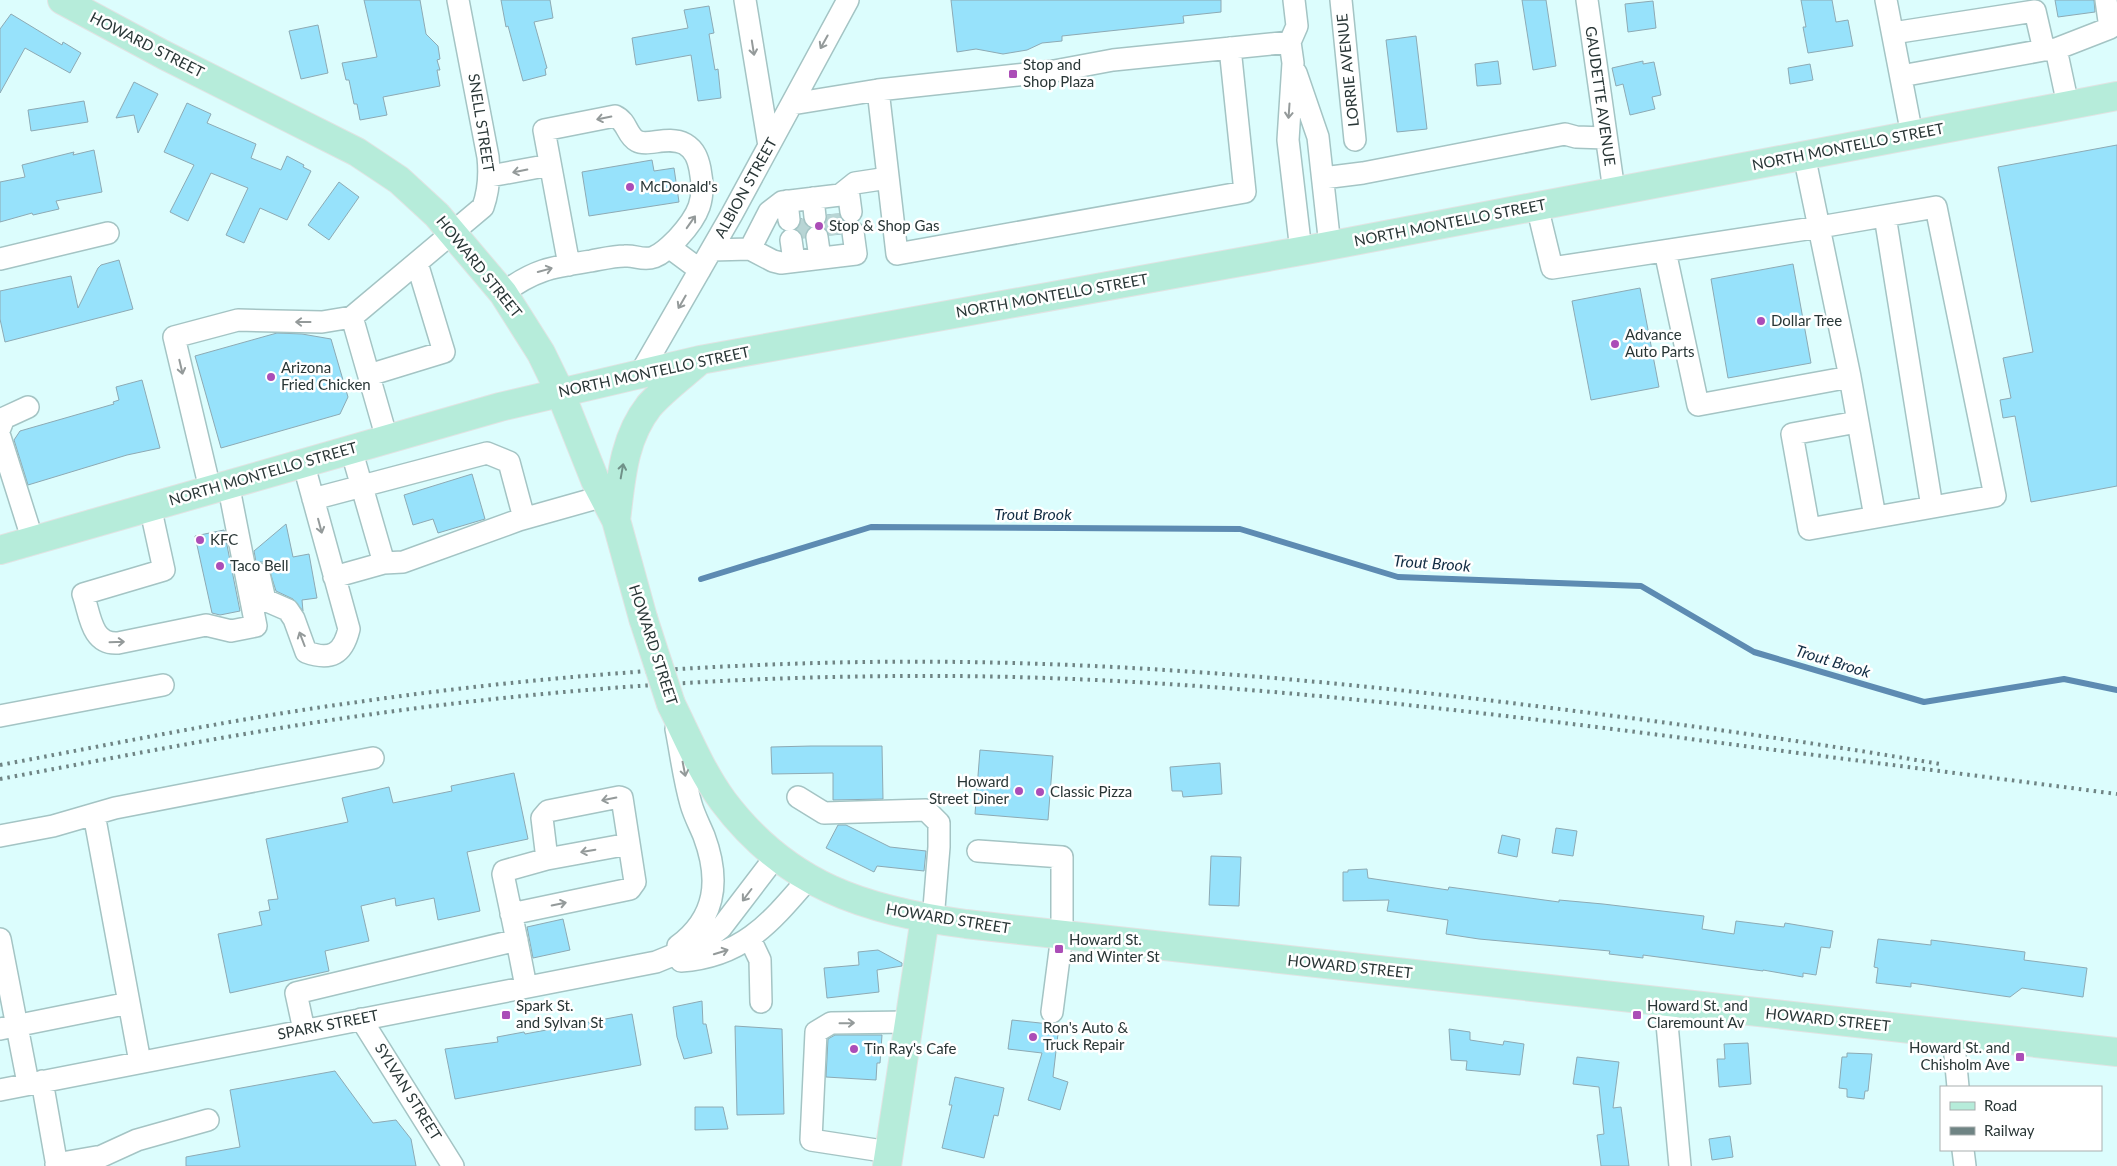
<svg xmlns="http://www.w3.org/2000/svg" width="2117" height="1166" viewBox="0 0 2117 1166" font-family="Lato,sans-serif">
<rect width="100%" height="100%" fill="#dcfdfd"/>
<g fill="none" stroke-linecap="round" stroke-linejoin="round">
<!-- stream -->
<path stroke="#5d8bb2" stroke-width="6" d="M701,579L871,527L1240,529L1398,577L1641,586L1754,652L1924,702L2064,679L2117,690"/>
</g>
<!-- building -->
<path fill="#97e2fb" stroke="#8daab4" d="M364,0H420L426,34L438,46L440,59L437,60L440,70H437L440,86L383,97L387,115L360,120L357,104H354L349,80H346L342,63L377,57Z
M501,0H550L553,18L534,22L547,68L545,69L546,75L523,81L508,26L506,27Z
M951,0H1221V12L1183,16L1184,23L1062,36V41L1042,43L1027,50L1003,54L976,49L957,52Z
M1522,0H1546L1556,66L1533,70Z
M1801,0H1832L1836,22L1848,20L1853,46L1808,53L1803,27H1806Z
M2055,0H2094L2095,12L2058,17Z
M1653,1L1656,28L1628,32L1625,4Z
M709,6L714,33L709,34L715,70L718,69L721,98L698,101L691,55L636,65L632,38L688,28L684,10Z
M11,14L62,45L63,42L81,53L70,73L25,48L0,93V29Z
M318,25L328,73L301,79L289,31Z
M1416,36L1427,129L1397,132L1386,40Z
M1498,61L1501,84L1477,86L1475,64Z
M1643,61V64L1654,62L1661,95L1652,97L1655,109L1630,115L1623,84L1616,86L1612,68Z
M1810,64L1813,80L1790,84L1788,68Z
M134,82L158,94L138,133L134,115L116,118Z
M84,101L88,122L31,131L28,110Z
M187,103L211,114L207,123L256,144L251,158L281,170L287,156L304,165L303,167L311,171L287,220L260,208L244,243L226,235L248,188L211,173L188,221L170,212L194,165L164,152Z
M2117,145V486L2031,502L2015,416L2003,418L2000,400L2011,398L2003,358L2033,352L1998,167Z
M94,150L102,192L56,201L59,209L33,215L32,213L0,222V182L25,177L22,165L74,152L73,155Z
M652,160L654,171L674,168L679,202L589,216L582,172Z
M339,182L359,197L329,240L308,225Z
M839,214L845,223L841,228V234L829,235L823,226L827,222V215Z
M801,218L809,228L805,238L797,229L801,225Z
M119,260L133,309L5,342L0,319V291L71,276L78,308L98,268L101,265Z
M1793,264L1811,363L1728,378L1711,279Z
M1640,288L1659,387L1591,400L1572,301Z
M277,333L302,334L331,339L348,397L340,414L221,448L195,356Z
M142,380L160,448L127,455L28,485L14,440L20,431L114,404L113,402L119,400L116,387Z
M472,474L485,519L438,533L433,519L413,525L404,495Z
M286,524L293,557L309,554L317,598L302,600L303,611L293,599L276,591L268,566L263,562H256L254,551Z
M224,530L240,611L220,615L212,613L195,536Z
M811,746H882L883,799L833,800V773L772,774L771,747Z
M980,750L1053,756L1048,820L975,814Z
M1220,763L1222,794L1183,797L1182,791H1172L1170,767Z
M514,773L528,839L467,852L480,911L438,920L434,898L396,906L395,898L361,906L369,941L325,951L329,971L230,993L218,934L262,925L259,912L270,910L268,900L278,899L266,839L348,822L342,798L389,787L393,803L452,791L451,786Z
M838,825H846L890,847L926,851L924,871L877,866L874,872L826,848Z
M1556,828L1577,831L1573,856L1552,853Z
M1502,835L1520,839L1517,857L1498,853Z
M1211,856L1241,857L1239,906L1209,905Z
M1367,869L1368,878L1448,890L1449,887L1559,902V900L1603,904L1704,916L1702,929L1734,934L1736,921L1784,927L1785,923L1833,931L1830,948L1821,947L1816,975L1803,973V977L1763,970V971L1643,955V958L1609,954L1610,951L1479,939L1446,934L1448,920L1387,911L1389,900L1343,901V872H1348V870Z
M563,919L570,950L533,958L527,927Z
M1878,939L1931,945V940L2025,952L2024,960L2087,968L2083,997L2022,988L2010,997L1911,983V987L1876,983L1878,968L1874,967Z
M878,950L902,963V966L877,970L879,992L827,998L824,968L859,965L858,952Z
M702,1001L703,1024H706L712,1053L684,1059L677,1037L673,1007Z
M632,1014L641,1065L455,1099L445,1049L498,1042L497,1037L524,1032L525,1034Z
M1012,1020L1059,1025L1053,1077L1068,1082L1060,1110L1028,1100L1042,1053L1008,1049Z
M735,1026L782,1029L784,1114L737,1115Z
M1449,1029L1470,1032V1040L1503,1045L1504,1041L1524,1044L1520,1075L1466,1070L1467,1061L1451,1060Z
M835,1035H882L880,1063H877L876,1080L826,1077L828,1039Z
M1748,1043L1751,1084L1719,1087L1717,1059H1725L1724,1044Z
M1847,1053L1872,1054L1868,1091H1865L1864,1099L1847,1097V1089L1839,1088L1842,1057H1847Z
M1577,1057L1619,1062L1613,1108L1621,1107L1629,1166H1601L1597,1135L1604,1134L1599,1087L1573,1084Z
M335,1071L373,1123L396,1120L411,1139L416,1166H186V1157L240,1147L230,1090Z
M955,1077L1004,1088L998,1116L994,1115L984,1158L942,1148L952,1105H949Z
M695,1107H723L728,1129L695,1130Z
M1730,1136L1733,1157L1712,1160L1709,1139Z"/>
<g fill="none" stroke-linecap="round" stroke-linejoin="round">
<!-- minor-tunnel -->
<path stroke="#b8d5d5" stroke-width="21" stroke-dasharray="21 11" stroke-linecap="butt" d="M841,213L843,234
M825,215L827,236
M798,219L801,239"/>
<!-- minor casing -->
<g stroke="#a4c4c4" stroke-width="24">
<path id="minor" d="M745,0L769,146
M1341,0L1355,140
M1587,0L1614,191
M1886,0L1912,135
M1893,33L2035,11L2044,50L1901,76
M1290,42L1297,26L1294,0
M2056,49L2110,28L2106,0
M2044,50L2056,49L2068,105
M1296,73L1318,137L1330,246
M878,90L897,254L1245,192L1230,48
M792,104L878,90L1054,71L1113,60L1290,42L1293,63L1288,140L1301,251
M1804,155L1850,377L1875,517
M490,176L550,165
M1323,178L1363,173L1565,134L1576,137L1606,138
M848,189L851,212
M813,198L815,217
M787,201L789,220
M1537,206L1552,268L1820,227L1936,207L1995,496L1809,529L1792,434L1857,422
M1885,216L1932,507
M817,237L820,258
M791,240L794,261
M669,247L700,270
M750,249L769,212L782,202L840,195L855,183L888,178
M712,250L750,249L773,261L781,263L856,254L853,232
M1665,251L1698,405L1850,377
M0,259L108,233
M503,293C535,269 553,267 591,261C602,259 614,256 625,256C635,255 643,261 654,257C664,253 671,245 678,238C699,215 706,200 700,169C698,159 695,150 685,144C668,135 648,147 637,141C626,135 628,122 615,116L544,130L569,265
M640,374L732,214L848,0
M369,375L444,352L417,263
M0,428L4,418L28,407
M0,437L33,541
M387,439L352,317L483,207C489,190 490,176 488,157L458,0
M351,449L384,563L403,562L519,520L604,496
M210,489L174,337L238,320L322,322L352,317
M313,499L487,453L509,462L524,518
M150,506L164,570L83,594C90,614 91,645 118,643L206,625L231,631L256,626L228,483
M259,574L265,600L288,610L294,619L306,652C331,661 343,654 349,629L303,462
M334,577L384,563
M0,716L163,685
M676,729C681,754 684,780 691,804C694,815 700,826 704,836C720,879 717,917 678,946
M798,797L824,813L926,810L939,823V847L933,920
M94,814L140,1062
M0,836L53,826L115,808L373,758
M978,851L1062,857V935L1052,1012
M547,859L629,844
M511,914L630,889L635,882L622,798L619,797L548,811L542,818L547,859L504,871L503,874C511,912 519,949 526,987
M0,939L28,1083
M750,939L760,960L761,1002
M681,961C743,957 771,922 809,878
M1665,1002L1680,1166
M361,1019L453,1166
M0,1029L129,1003
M304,1030L296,993L517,940
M1953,1034L1958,1087
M42,1081L57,1166
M0,1090L656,962L700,944L721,928L776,856
M1963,1150L1965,1166
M889,1152L811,1140L816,1032L831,1023L909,1022
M56,1164L102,1156L137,1140L208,1120"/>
</g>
<!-- major casing -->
<g stroke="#e1e3e3" stroke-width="30">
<path id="major" d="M62,0L164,55L357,152L399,180L437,215L503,293L541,353L560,392L595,480L616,520L643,618
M616,520C621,480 623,439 649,406C663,390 682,376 698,362
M0,550L500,407L700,360L1317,248L2117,96
M671,704C687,736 701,771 723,801C787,886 864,910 966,924L2117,1052
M887,1166L925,918"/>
</g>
<!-- minor -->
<use href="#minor" stroke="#fff" stroke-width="21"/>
<!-- major -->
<use href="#major" stroke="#b6ecda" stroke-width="28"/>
<!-- rail -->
<path stroke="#6f8484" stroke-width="4" stroke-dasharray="2.5 5" stroke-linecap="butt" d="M0,765C119,743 238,718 358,702C510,680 664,667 817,663C1063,656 1308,677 1551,708C1681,724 1811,742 1940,764
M0,779C119,757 238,733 359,716C539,690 721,677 903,676C1157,674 1408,703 1660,735C1812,755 1965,774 2117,794"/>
<!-- major-bridge casing -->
<g stroke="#e1e3e3" stroke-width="30" stroke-linecap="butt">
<path id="major-bridge" d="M643,618L671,704"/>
</g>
<!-- major-bridge -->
<use href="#major-bridge" stroke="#b6ecda" stroke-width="28"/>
</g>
<!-- one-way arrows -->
<defs><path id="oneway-shaft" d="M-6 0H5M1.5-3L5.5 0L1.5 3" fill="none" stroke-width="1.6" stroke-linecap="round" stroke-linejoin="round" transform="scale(1.25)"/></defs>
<g stroke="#949a9a">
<use href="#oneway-shaft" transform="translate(824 42) rotate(119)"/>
<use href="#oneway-shaft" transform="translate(753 48) rotate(81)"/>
<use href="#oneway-shaft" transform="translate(1289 111) rotate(94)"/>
<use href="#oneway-shaft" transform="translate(604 118) rotate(169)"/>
<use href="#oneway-shaft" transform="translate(520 171) rotate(169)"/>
<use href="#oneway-shaft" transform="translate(691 222) rotate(-55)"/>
<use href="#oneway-shaft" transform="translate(545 270) rotate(-15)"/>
<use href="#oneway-shaft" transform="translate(682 302) rotate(120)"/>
<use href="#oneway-shaft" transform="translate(303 322) rotate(-180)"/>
<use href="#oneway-shaft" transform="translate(181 367) rotate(77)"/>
<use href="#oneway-shaft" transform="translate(320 526) rotate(75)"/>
<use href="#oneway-shaft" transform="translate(302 639) rotate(-111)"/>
<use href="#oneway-shaft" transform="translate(117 642) rotate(-2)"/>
<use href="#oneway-shaft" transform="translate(684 769) rotate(79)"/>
<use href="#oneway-shaft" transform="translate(609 799) rotate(169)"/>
<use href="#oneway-shaft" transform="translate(588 851) rotate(170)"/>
<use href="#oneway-shaft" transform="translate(747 895) rotate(127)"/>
<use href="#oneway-shaft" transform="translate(559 904) rotate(-12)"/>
<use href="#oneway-shaft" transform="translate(721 952) rotate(-17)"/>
<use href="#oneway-shaft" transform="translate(847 1023) rotate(-1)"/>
</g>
<use stroke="#709188" href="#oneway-shaft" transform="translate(622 471) rotate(-80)"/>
<!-- markers -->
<g fill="#ab4db7" stroke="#fff" stroke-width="2">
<rect x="1008" y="69" width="10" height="10" rx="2.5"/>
<circle cx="630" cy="187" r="5"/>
<circle cx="819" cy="226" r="5"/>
<circle cx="1761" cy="321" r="5"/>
<circle cx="1615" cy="344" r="5"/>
<circle cx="271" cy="377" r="5"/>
<circle cx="200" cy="540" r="5"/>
<circle cx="220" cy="566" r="5"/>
<circle cx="1019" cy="791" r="5"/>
<circle cx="1040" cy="792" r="5"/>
<rect x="1054" y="944" width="10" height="10" rx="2.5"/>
<rect x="501" y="1010" width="10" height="10" rx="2.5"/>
<rect x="1632" y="1010" width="10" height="10" rx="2.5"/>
<circle cx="1033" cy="1037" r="5"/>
<circle cx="854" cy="1049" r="5"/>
<rect x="2015" y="1052" width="10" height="10" rx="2.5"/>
</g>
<g text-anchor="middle" stroke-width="5" stroke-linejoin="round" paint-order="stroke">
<!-- street labels -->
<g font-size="15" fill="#293636" stroke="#fff">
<text transform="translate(147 45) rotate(27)" y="5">HOWARD STREET</text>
<text transform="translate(1348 70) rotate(-96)" y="5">LORRIE AVENUE</text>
<text transform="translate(1600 96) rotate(82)" y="5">GAUDETTE AVENUE</text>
<text transform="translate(481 123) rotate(81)" y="5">SNELL STREET</text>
<text transform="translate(1848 147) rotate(-11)" y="5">NORTH MONTELLO STREET</text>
<text transform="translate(746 188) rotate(-61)" y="5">ALBION STREET</text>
<text transform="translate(1450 223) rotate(-11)" y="5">NORTH MONTELLO STREET</text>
<text transform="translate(479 267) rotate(51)" y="5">HOWARD STREET</text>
<text transform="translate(1052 296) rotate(-10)" y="5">NORTH MONTELLO STREET</text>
<text transform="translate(654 372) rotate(-12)" y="5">NORTH MONTELLO STREET</text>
<text transform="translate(263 474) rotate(-16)" y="5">NORTH MONTELLO STREET</text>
<text transform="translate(653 645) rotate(72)" y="5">HOWARD STREET</text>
<text transform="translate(948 919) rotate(9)" y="5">HOWARD STREET</text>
<text transform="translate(1350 967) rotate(6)" y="5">HOWARD STREET</text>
<text transform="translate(1828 1020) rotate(6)" y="5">HOWARD STREET</text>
<text transform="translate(328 1025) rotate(-11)" y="5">SPARK STREET</text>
<text transform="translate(408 1092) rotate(58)" y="5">SYLVAN STREET</text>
</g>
<!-- poi labels -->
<g font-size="15" fill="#293636" stroke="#fff" text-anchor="start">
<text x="1023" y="70">Stop and<tspan x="1023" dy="17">Shop Plaza</tspan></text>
<text x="640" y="192">McDonald's</text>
<text x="829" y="231">Stop &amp; Shop Gas</text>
<text x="1771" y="326">Dollar Tree</text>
<text x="1625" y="340">Advance<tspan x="1625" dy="17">Auto Parts</tspan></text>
<text x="281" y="373">Arizona<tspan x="281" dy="17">Fried Chicken</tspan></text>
<text x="210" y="545">KFC</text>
<text x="230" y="571">Taco Bell</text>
<text x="1009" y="787" text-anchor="end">Howard<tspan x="1009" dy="17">Street Diner</tspan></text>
<text x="1050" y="797">Classic Pizza</text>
<text x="1069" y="945">Howard St.<tspan x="1069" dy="17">and Winter St</tspan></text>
<text x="516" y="1011">Spark St.<tspan x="516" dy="17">and Sylvan St</tspan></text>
<text x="1647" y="1011">Howard St. and<tspan x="1647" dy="17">Claremount Av</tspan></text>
<text x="1043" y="1033">Ron's Auto &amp;<tspan x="1043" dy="17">Truck Repair</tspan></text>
<text x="2010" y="1053" text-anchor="end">Howard St. and<tspan x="2010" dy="17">Chisholm Ave</tspan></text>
<text x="864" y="1054">Tin Ray's Cafe</text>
</g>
<!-- water labels -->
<g font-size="16" font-style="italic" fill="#122c43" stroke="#fff">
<text x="1033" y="520">Trout Brook</text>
<text transform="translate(1432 563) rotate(4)" y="6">Trout Brook</text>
<text transform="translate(1833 661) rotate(17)" y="6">Trout Brook</text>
</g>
</g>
<!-- legend -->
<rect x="1940" y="1086" width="162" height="65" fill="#ffffff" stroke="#a9afaf"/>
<rect x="1950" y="1102" width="25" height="8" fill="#b6ecda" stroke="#a9afaf"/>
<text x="1984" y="1111" font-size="15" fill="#293636">Road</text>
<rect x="1950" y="1127" width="25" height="8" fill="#6f8484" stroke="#a9afaf"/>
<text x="1984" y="1136" font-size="15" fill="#293636">Railway</text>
</svg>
